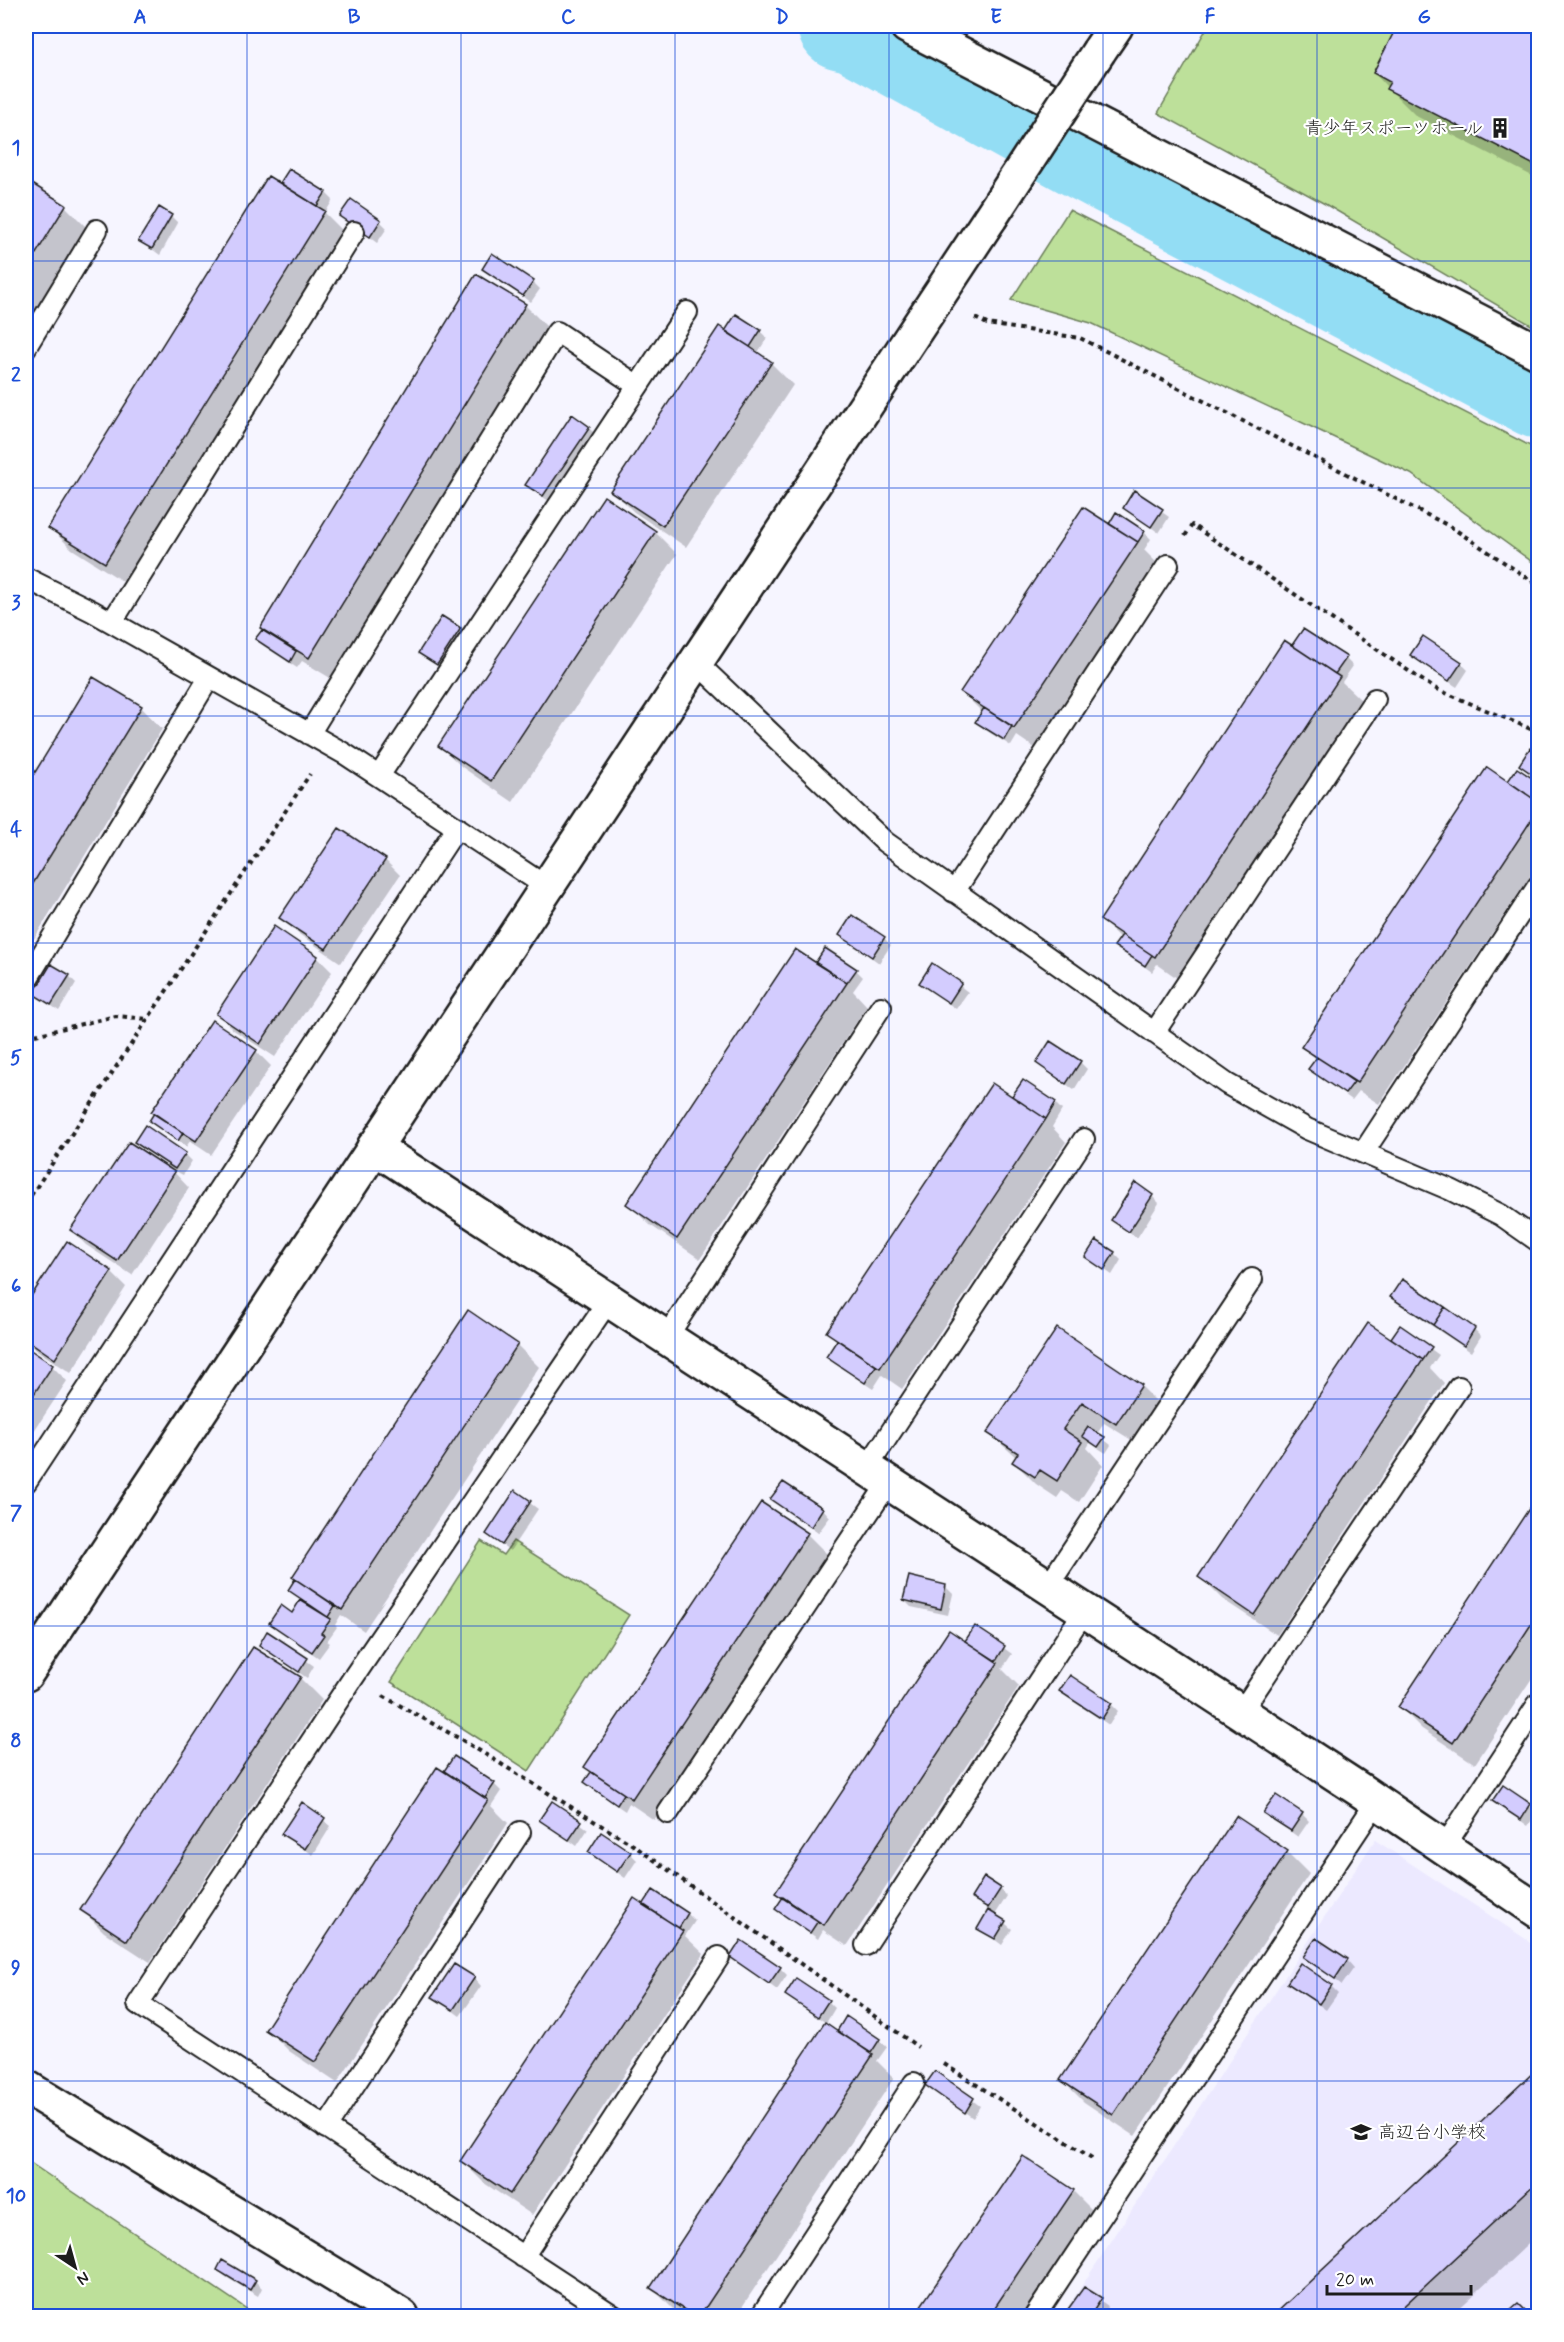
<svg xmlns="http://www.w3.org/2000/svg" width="1564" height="2342" viewBox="0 0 1564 2342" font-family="Mynerve,'Klee One',sans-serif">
<rect width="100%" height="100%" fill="#f6f5ff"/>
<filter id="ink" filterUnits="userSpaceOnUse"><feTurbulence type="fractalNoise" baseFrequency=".0167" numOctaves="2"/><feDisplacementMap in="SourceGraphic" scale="12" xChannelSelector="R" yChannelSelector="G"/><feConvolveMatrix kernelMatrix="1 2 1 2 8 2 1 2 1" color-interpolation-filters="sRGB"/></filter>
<g filter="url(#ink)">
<!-- built -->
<path fill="#ece9ff" d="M1375,1840L1538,1947V2316H1062Z"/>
<!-- green -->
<path fill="#bde09a" stroke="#6c7e5b" stroke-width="1.5" d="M1208,26H1538V329L1325,204L1158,113Z
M1069,210L1538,450V566L1411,474L1091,323L1011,300Z
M481,1541L503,1555L513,1541L629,1615L529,1771L391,1682Z
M26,2160L257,2316H26Z"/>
<!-- shadow -->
<path fill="#0003" d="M1399,26H1538V179L1416,116L1388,88L1374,73Z
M290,171L326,193L333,200L325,213L346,234L127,584L72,549L50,528L286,188L282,183Z
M26,182L65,206L87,228L26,326Z
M171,216L178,223L160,255L140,240Z
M341,216L380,221L387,228L377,243Z
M484,269L533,282L540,289L531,302Z
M525,305L547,327L332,679L302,661L297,668L264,646L257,639L264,630Z
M760,331L767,338L757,354L771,363L793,385L686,547L634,512L612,490Z
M589,428L596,435L551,502L534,492L527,484Z
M1134,492L1169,517L1159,533L1124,507Z
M604,498L655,532L677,554L513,802L462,767L440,746Z
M1109,525L1144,532L1151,539L1144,550L1159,565L1036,749L1017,736L1011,746L984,729L977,721L983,713L962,692Z
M460,630L467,637L444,671L420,652Z
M1294,645L1346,659L1353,666L1342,682L1361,700L1177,978L1157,964L1152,972L1116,946L1121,939L1101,920L1299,650Z
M1412,655L1461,663L1468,670L1457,687L1419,662Z
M94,679L141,707L162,729L26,952V790Z
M1518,770L1538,784V864L1379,1104L1359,1091L1352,1100L1310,1069L1317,1060L1303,1046L1516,787L1510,781Z
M385,860L400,875L341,963L296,932L281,918Z
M841,935L884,938L891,945L879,963Z
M317,957L332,972L275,1057L232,1029L218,1014Z
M816,964L856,970L863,977L853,991L867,1006L700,1259L650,1225L628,1204Z
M932,965L968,992L956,1009L921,983Z
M69,976L76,983L59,1011L35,994Z
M256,1051L271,1066L211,1155L190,1141L186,1147L150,1121Z
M1080,1062L1087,1069L1074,1090L1038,1063Z
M1014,1096L1055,1103L1062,1110L1052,1127L1066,1142L902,1389L882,1375L873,1389L835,1364L828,1357L838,1342L828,1332L1019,1101Z
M136,1142L185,1154L192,1161L183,1175L170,1168L189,1188L132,1275L86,1245L71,1230L166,1168L168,1165Z
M1152,1196L1159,1203L1137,1238L1113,1219Z
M67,1243L111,1272L126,1287L71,1373L26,1343V1306Z
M1114,1253L1121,1260L1112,1275L1087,1257Z
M1392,1297L1474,1329L1481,1336L1471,1352L1399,1304Z
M1401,1327L1439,1355L1430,1368L1444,1383L1277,1635L1222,1599L1200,1577L1398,1343L1393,1338Z
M1057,1330L1141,1386L1163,1408L1138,1444L1104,1423L1097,1434L1111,1445L1106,1453L1090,1443L1087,1448L1103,1465L1079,1502L1062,1491L1057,1498L1036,1484L1014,1462L1017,1458L989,1433Z
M517,1345L539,1367L364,1631L341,1615L335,1625L337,1627L327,1641L330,1643L319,1658L278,1630L271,1623L292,1615L302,1600L290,1590L296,1579Z
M26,1349L52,1366L67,1381L26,1443Z
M783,1484L823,1509L830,1517L818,1533L772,1499Z
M515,1492L538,1509L510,1551L488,1534Z
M1538,1498V1669L1475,1764L1422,1729L1400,1707Z
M807,1534L829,1556L654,1820L629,1803L625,1811L593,1789L586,1782L592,1773L586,1767Z
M910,1578L946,1587L953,1594L948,1615L911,1607L904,1600Z
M976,1628L1012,1654L1002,1669L1019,1686L847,1946L823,1930L818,1939L777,1909Z
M268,1633L314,1666L307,1678L268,1652L260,1645Z
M1070,1677L1111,1704L1118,1711L1109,1725L1068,1698L1061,1691Z
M300,1678L322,1700L150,1962L104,1932L82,1910Z
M454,1758L494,1784L501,1791L491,1806L508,1823L337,2083L289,2051L267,2029Z
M1503,1787L1537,1812L1528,1826L1494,1801Z
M552,1803L588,1829L577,1846L541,1820Z
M302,1804L331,1826L313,1855L283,1834Z
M1265,1813L1302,1814L1309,1821L1298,1837Z
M1236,1818L1287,1852L1309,1874L1135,2136L1084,2102L1062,2080Z
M589,1852L630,1853L637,1860L625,1878Z
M1000,1889L1007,1896L995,1915L1012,1929L1002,1945L979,1928L990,1910L973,1897Z
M653,1892L688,1914L695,1921L685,1936L704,1954L532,2215L484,2183L462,2161Z
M732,1957L780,1968L787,1975L777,1990Z
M1305,1957L1347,1960L1354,1968L1342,1985Z
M474,1978L481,1986L460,2016L434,1997Z
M1289,1983L1331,1986L1338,1993L1326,2010Z
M787,1995L828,2001L835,2008L826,2023Z
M838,2032L879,2040L887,2047L877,2061L894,2078L736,2316H685L674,2310L652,2288Z
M1538,2070V2235L1451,2316H1275Z
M936,2073L980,2106L973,2118L927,2085Z
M1023,2158L1073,2191L1095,2213L1026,2316H916Z
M219,2270L255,2281L262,2288L258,2296L226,2277Z
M1084,2289L1108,2306L1101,2316H1065Z"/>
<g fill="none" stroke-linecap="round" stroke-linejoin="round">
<!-- river -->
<path stroke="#93ddf4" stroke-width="87" d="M841,26L854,29L1089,159L1538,395"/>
</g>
<!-- building -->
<path fill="#d3ccfe" stroke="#1c1c1c" stroke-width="1.5" d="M1397,26H1538V167L1386,89L1390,82L1373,73Z
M289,169L326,192L317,206L280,183Z
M268,176L325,211L105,563L48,528Z
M26,180L66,205L26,270Z
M351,199L381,220L370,237L339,216Z
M159,207L172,215L152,249L138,241Z
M492,253L534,281L523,296L482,269Z
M476,274L526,304L309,658L260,628Z
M736,314L761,330L750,347L725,331Z
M719,326L772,362L663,526L610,491Z
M572,414L590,427L543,496L525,485Z
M1134,490L1163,509L1151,527L1123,508Z
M604,496L656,531L491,781L438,746Z
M1083,507L1138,542L1014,728L960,692Z
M1116,512L1145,531L1138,542L1109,524Z
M442,616L461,628L437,665L418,653Z
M1303,629L1347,657L1335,674L1292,645Z
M262,630L296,651L290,662L255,639Z
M1423,636L1462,662L1449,681L1410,655Z
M1284,640L1340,677L1155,957L1100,920Z
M93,677L142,706L26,895V787Z
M984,708L1012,726L1004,740L975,722Z
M1530,748L1538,754V778L1519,765Z
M1487,767L1538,802V810L1357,1083L1301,1047Z
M1517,768L1538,782V802L1508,781Z
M339,828L386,859L326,949L279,918Z
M852,915L885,937L872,957L839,935Z
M274,926L318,956L260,1044L216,1014Z
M1122,935L1152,955L1145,966L1114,946Z
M825,948L857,969L847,983L815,963Z
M795,949L847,983L677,1239L626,1204Z
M932,963L962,983L949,1003L919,983Z
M51,964L70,975L51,1005L33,994Z
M212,1020L257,1050L196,1141L151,1112Z
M1050,1041L1081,1061L1066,1084L1036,1063Z
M1317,1057L1354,1082L1345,1094L1308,1069Z
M1023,1080L1056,1102L1046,1119L1012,1096Z
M992,1083L1046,1119L880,1368L826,1332Z
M154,1113L183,1133L178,1141L149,1121Z
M145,1125L186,1153L175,1169L134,1142Z
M129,1142L175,1172L117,1261L70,1230Z
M1135,1182L1153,1195L1129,1232L1111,1220Z
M1096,1240L1115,1252L1104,1270L1085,1257Z
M67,1241L112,1271L55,1359L26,1339V1304Z
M1402,1279L1445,1307L1433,1325L1390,1297Z
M1445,1307L1475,1328L1464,1346L1433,1325Z
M468,1310L518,1344L342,1610L292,1577Z
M1368,1323L1423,1360L1254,1615L1198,1577Z
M1400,1325L1432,1347L1423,1360L1391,1338Z
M1057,1328L1142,1385L1116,1424L1082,1402L1063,1429L1082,1442L1057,1481L1040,1470L1035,1477L1012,1462L1018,1453L987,1433Z
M837,1340L876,1366L865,1383L826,1357Z
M26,1347L53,1365L26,1406Z
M1088,1427L1105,1437L1098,1447L1082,1436Z
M783,1482L823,1508L811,1527L770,1499Z
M515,1490L531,1501L502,1545L486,1534Z
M1538,1495V1614L1453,1743L1398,1707Z
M761,1502L808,1533L632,1799L584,1767Z
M909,1576L946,1585L941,1609L903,1600Z
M295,1579L335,1606L328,1617L288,1590Z
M300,1600L331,1619L321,1633L324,1635L312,1652L269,1623L281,1605L292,1613Z
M975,1626L1005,1646L996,1661L965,1641Z
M949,1630L998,1663L824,1925L775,1893Z
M267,1631L308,1658L299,1672L259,1645Z
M253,1647L301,1677L127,1941L80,1910Z
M1070,1675L1112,1703L1102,1719L1059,1691Z
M454,1756L495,1783L485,1798L444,1771Z
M437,1767L488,1800L315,2062L265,2030Z
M591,1772L624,1794L617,1805L584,1782Z
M1503,1785L1531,1804L1521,1820L1492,1801Z
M1276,1795L1303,1813L1291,1831L1263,1813Z
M552,1801L582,1821L569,1840L539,1820Z
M302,1802L325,1818L305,1849L281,1834Z
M1236,1816L1288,1851L1113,2115L1060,2080Z
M601,1832L631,1852L617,1872L588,1852Z
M984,1877L1001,1888L988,1908L971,1898Z
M653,1890L688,1913L679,1928L643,1905Z
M783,1897L818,1921L810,1933L775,1909Z
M634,1898L683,1931L510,2194L460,2161Z
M988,1910L1006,1921L995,1939L977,1929Z
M1316,1938L1348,1959L1335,1979L1303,1957Z
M741,1940L781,1967L769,1984L730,1957Z
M1300,1963L1332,1985L1319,2004L1287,1983Z
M454,1964L475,1977L453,2010L432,1997Z
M796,1978L829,2000L818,2017L785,1995Z
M846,2016L880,2039L871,2053L837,2031Z
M825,2022L873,2055L700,2316H694L650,2288Z
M1538,2068V2181L1393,2316H1273Z
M935,2071L974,2098L965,2113L925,2085Z
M1023,2156L1074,2190L989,2316H914Z
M222,2260L256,2280L250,2290L217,2270Z
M1084,2287L1102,2298L1090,2316H1063Z
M1518,2303L1531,2316H1503Z"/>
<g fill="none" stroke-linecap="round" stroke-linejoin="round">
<!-- service casing -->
<g stroke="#1c1c1c" stroke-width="24">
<path id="service" d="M26,347L97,230
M26,578L92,611L345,754L547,887
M112,622L354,232
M696,662L885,842L1227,1084L1307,1129L1451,1190L1501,1215L1538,1241
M309,734L557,332L638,386
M379,776L687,312
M954,892L1168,565
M26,981L209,678
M1154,1033L1375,699
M1363,1153L1538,886
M609,1300L353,1678L138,2004L614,2316
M667,1337L881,1007
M867,1468L1084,1139
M26,1482L457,827
M1048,1586L1252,1279
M1241,1712L1459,1387
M668,1813L889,1482
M1444,1847L1538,1704
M866,1945L1085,1610
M326,2128L520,1832
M523,2257L719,1957
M761,2316L914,2083
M1035,2316L1377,1801"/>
</g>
<!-- minor casing -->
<g stroke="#1c1c1c" stroke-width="38">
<path id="minor" d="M907,26L1538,352
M374,1147L1360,1790L1538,1911"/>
</g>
<!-- tertiary casing -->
<g stroke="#1c1c1c" stroke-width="38">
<path id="tertiary" d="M1099,51L1116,26
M26,1674L990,218
M26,2087L402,2316"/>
</g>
<!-- path -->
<path stroke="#1c1c1c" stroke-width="4" stroke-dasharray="4.5 4.5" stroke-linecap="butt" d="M975,318L987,324L1080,338L1451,527L1538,585
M1185,536L1192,525L1434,688L1538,732
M26,1037L116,1016L148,1019
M26,1203L310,774
M383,1696L462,1740L633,1845L918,2047
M944,2064L1095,2160"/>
<!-- service -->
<use href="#service" stroke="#fff" stroke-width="20"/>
<!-- minor -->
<use href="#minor" stroke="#fff" stroke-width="33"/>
<!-- tertiary -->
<use href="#tertiary" stroke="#fff" stroke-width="33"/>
<!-- tertiary-bridge casing -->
<g stroke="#1c1c1c" stroke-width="38" stroke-linecap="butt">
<path id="tertiary-bridge" d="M990,218L1099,51"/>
</g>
<!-- tertiary-bridge -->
<use href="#tertiary-bridge" stroke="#fff" stroke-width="33"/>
</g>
</g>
<!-- grid -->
<path fill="none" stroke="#1d4ed8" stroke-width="1.5" stroke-opacity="0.55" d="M247,26V2316M461,26V2316M675,26V2316M889,26V2316M1103,26V2316M1317,26V2316M26,261H1538M26,488H1538M26,716H1538M26,943H1538M26,1171H1538M26,1399H1538M26,1626H1538M26,1854H1538M26,2081H1538"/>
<!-- icons -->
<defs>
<g id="building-bare" transform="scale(1.62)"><path d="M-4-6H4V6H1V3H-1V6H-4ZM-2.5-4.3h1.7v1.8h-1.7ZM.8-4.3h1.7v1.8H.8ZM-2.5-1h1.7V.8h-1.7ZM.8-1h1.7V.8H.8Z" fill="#1c1c1c" stroke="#fff" stroke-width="2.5" paint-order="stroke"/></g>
<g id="school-bare" transform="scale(1.62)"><path d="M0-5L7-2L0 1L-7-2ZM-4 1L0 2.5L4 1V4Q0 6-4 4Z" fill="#1c1c1c" stroke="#fff" stroke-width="2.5" paint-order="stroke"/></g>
</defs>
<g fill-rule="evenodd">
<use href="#building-bare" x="1500" y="128"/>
<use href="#school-bare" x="1361" y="2132"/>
</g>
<g text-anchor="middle" stroke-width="4.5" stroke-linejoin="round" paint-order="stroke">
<!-- poi labels -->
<g font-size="18" fill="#1c1c1c" stroke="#fff" text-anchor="end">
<text x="1483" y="134">青少年スポーツホール</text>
<text x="1378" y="2138" text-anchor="start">高辺台小学校</text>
</g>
</g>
<!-- margin -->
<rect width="1564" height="2342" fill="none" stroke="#fff" stroke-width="66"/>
<!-- north arrow -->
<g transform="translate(75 2267) rotate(144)" stroke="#ffffff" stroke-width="4.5" paint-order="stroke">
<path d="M0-4.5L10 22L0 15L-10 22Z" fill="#1c1c1c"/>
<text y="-9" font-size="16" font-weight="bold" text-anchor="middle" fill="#1c1c1c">N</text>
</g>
<!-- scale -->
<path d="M1327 2285v9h144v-9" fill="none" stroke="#1c1c1c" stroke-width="3"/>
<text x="1336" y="2285" font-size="18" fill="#1c1c1c" stroke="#ffffff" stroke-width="4.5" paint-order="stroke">20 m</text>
<rect x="33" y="33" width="1498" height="2276" fill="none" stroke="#1d4ed8" stroke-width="2"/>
<g font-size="20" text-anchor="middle" font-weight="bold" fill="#1d4ed8">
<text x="140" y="23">A</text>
<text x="354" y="23">B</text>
<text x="568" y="23">C</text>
<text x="782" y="23">D</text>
<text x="996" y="23">E</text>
<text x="1210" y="23">F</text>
<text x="1424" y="23">G</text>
<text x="16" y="154">1</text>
<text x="16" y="381">2</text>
<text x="16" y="609">3</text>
<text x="16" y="836">4</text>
<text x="16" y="1064">5</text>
<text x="16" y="1292">6</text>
<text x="16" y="1519">7</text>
<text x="16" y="1747">8</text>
<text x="16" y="1974">9</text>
<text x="16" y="2202">10</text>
</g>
</svg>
